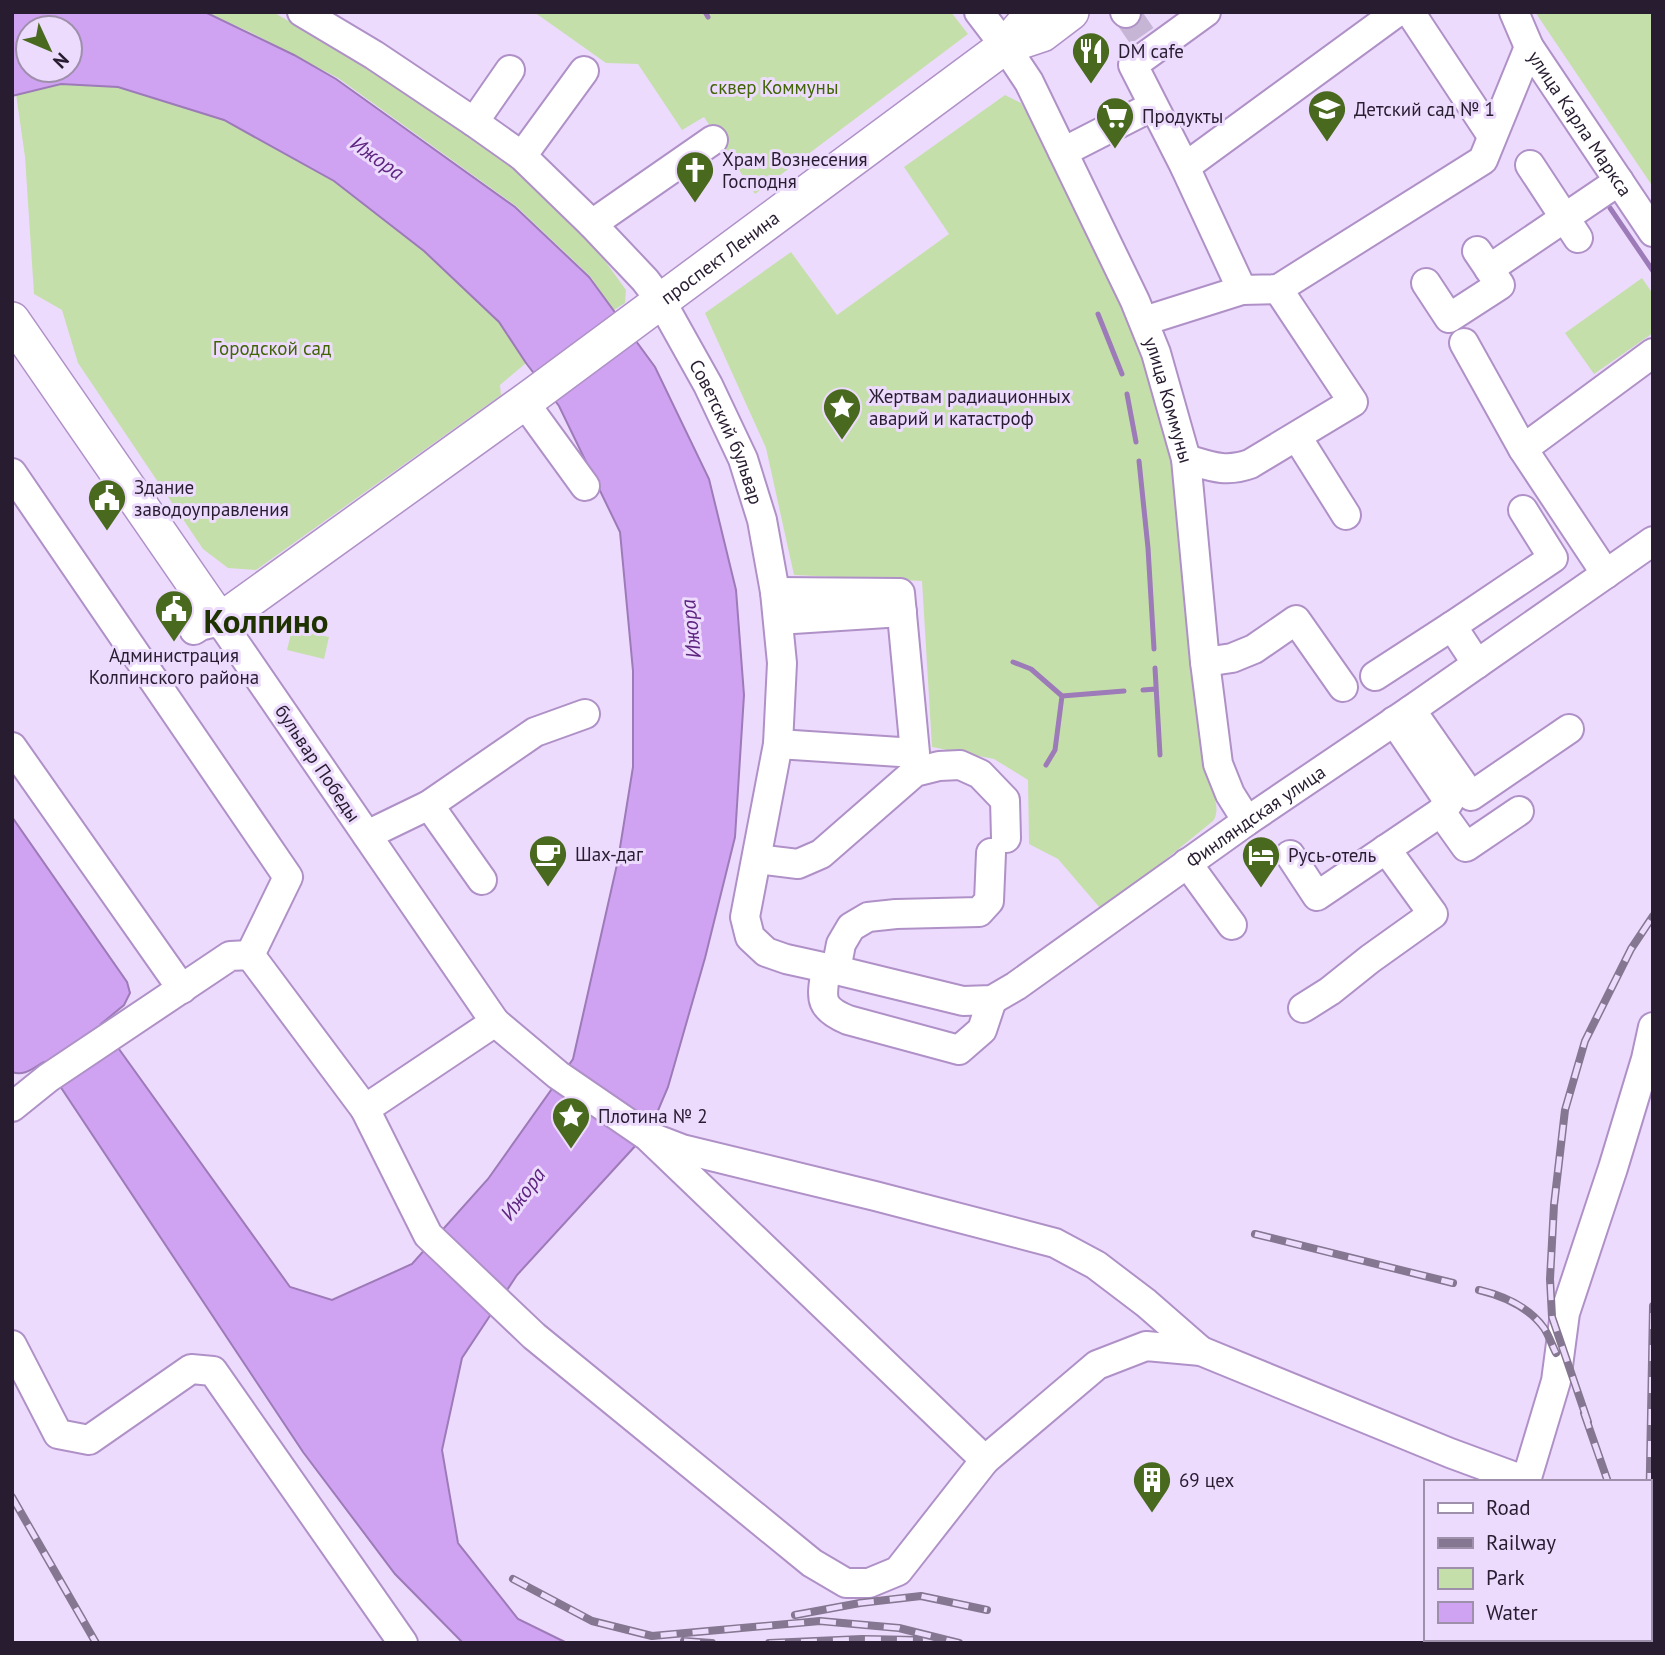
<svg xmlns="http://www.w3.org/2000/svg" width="1665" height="1655" viewBox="0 0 1665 1655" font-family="'PT Sans',sans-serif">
<rect width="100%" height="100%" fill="#eddbfd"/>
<!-- green -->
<path fill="#c5dfab" d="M206,12H273L366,66L451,125L508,164L558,211L600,254L626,290L625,303L614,310L590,276L516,206L338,78L250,32Z
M534,12H951L968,34L755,194L704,117L682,130L638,64L606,63Z
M1535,12H1653V187Z
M61,84L118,87L224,120L334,181L424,251L499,322L526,363L500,385L501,395L256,570L228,568L203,549L78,363L62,310L34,294L25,157L16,94Z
M1005,95L1021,103L1056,164L1133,320L1171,443L1211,782C1213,795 1221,810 1213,821L1155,868L1100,908L1058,859L1029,844L1028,780L994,759L932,747L922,581L794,575L766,448L705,313L791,252L837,315L949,234L904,167Z
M1642,278L1653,294V333L1594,374L1565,333Z
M292,629L329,637L324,659L287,650Z"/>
<!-- water -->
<path fill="#cfa2f2" stroke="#9d7ab8" stroke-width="2" fill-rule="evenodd" d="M12,12H205L294,55L336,79L515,207L589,277L655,367L709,479L736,590L744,695L735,837L705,958L668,1087L654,1120L637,1144L517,1275L462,1358L442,1450L458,1543L518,1619L567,1643H463L395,1574L303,1452L44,1062C34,1067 25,1077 12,1072V817L127,982L130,993L124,1005L101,1024L290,1287L332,1300L412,1264L488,1179L573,1059L618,860L633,767V671L620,532L559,406L526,363L499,322L424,251L334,181L224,120L118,87L61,84L12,96ZM28,28H70V70H28Z"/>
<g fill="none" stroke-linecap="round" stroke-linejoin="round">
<!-- stream -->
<path stroke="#9d7ab8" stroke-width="5" d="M705,12L708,17
M1610,208L1653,271
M1098,314L1122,374
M1127,394L1136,442
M1139,461L1148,548L1154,649
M1013,662L1031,669L1062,696L1124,691
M1155,668L1160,755
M1143,690L1156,689
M1046,765L1055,750L1062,696"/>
<!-- minor-tunnel -->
<path stroke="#c6b5d4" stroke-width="28" stroke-dasharray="28 14" stroke-linecap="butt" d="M1126,13L1144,39"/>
<!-- minor casing -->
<g stroke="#af91c7" stroke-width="32">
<g id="minor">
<path id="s1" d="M302,12L374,55L474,122L522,156L592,224L645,280L661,301L708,385L743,459L762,520L775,592L782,663L778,744L745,917L750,937L766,952L786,959L836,970L963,1001L992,1000L1016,986L1247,821L1411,710L1653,541"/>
<path id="s2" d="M979,12L1005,46L1029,82L1135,301L1156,353L1186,459L1205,662L1218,764L1230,794L1247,821"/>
<path d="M1125,12L1126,13"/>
<path d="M1206,12L1133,65L1185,167L1242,290"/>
<path d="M1410,12L1492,136"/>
<path id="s3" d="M1514,12L1529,47L1653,232"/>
<path d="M474,122L510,70"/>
<path d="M1063,152L1153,106"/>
<path d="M522,156L584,71"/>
<path d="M1530,165L1578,238"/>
<path d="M1185,167L1397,12"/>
<path d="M592,224L713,140"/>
<path d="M1489,269L1619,181"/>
<path d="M1426,283L1449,318L1500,285L1477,251"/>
<path d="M1144,321L1242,290L1278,289L1483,160L1529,47"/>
<path d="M1464,343L1523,449L1606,574"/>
<path d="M524,402L585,486"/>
<path d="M1297,437L1346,515"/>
<path d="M1523,449L1653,353"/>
<path d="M1186,459C1210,466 1225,473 1250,464L1353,402L1278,289"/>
<path d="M12,473L288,877L250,955"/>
<path d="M775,592L900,593L915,753L778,744"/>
<path d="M778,620L902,612"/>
<path d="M1205,662L1232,658L1254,649L1296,620L1343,687"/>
<path d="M1477,664L1452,626L1553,558L1523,510"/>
<path d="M1375,676L1452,626"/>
<path d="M1411,710L1471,796L1569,729"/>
<path d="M1394,721L1449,802L1441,812"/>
<path d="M12,747L182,989"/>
<path d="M429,805L482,880"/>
<path d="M367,835L429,805L535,732L585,714"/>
<path d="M1290,855L1317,896L1441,812L1466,847L1519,811"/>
<path d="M757,859L798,864L821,854L915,772L939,766L960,765L980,774L1005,800L1006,838"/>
<path d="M1187,863L1232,925"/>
<path d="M826,968C822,997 817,1007 848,1020L959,1050L982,1030L992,1000"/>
<path d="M836,970L841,944L851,927L868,917L896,914L979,912L989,901L991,853"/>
<path d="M1303,1008L1330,991L1370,959L1433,914L1386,849"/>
<path d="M12,1107L48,1078L230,956L250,955L365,1109L495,1022L220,621L200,626L194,630"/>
<path d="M365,1109L428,1235L534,1336L812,1563L846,1583H869L898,1571L985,1460L647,1136L558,1075L495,1022"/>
<path d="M656,1139L682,1149L875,1196L1055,1243L1096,1265L1146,1303L1201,1351"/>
<path d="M12,1345L58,1434L89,1440L191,1369L213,1371L403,1643"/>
<path d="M985,1460L1097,1365L1146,1346L1201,1351L1450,1453L1526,1481L1556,1381L1565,1313L1613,1168L1646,1059L1653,1027"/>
<path d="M1649,1531L1653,1532"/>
</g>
</g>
<!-- major casing -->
<g stroke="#af91c7" stroke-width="38">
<g id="major">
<path d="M1012,44L1042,34L1071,12"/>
<path id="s4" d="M12,320L220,621L534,395L1005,46L1034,12"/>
</g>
</g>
<!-- minor -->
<use href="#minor" stroke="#fff" stroke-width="28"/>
<!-- major -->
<use href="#major" stroke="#fff" stroke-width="35"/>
<!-- rail casing -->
<g stroke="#857691" stroke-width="8">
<path id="rail" d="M1255,1234L1453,1283
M1479,1290C1504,1296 1528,1306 1544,1328C1549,1336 1552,1345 1556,1353
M1584,1413L1608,1482
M1588,1422L1552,1317L1550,1279L1554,1205L1565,1110L1585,1041L1631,949L1653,916
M12,1497L96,1643
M1649,1521L1653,1306
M1649,1559L1653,1532
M1649,1575L1651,1629
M513,1579L592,1621L652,1636L820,1621L899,1628L959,1643
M795,1615L860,1603L921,1596L987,1610
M684,1641L712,1643
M769,1643L862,1639L919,1640
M1634,1643L1636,1639"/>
</g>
<!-- rail -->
<use href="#rail" stroke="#eddbfd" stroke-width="5" stroke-dasharray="16" stroke-linecap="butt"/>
</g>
<!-- icons -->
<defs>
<g id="restaurant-pin" transform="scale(2.0125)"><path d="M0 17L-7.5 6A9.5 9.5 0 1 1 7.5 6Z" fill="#49691f" stroke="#eddbfd"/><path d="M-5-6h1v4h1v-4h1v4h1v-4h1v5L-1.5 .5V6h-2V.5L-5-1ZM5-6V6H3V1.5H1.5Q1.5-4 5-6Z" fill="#fff"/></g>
<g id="school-pin" transform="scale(2.0125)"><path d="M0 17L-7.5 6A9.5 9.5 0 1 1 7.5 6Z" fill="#49691f" stroke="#eddbfd"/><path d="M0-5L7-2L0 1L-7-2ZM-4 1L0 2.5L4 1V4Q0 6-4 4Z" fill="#fff"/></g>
<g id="supermarket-pin" transform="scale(2.0125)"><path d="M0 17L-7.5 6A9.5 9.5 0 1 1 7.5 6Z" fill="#49691f" stroke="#eddbfd"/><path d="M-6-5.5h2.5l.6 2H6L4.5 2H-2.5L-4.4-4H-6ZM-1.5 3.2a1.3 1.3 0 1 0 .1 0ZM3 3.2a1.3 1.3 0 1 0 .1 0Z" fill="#fff"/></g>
<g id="church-pin" transform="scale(2.0125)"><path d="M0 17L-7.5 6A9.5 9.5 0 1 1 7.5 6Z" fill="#49691f" stroke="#eddbfd"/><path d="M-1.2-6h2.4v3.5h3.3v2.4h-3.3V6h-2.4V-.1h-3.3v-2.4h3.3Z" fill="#fff"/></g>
<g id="sight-pin" transform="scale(2.0125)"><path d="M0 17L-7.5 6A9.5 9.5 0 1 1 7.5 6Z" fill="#49691f" stroke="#eddbfd"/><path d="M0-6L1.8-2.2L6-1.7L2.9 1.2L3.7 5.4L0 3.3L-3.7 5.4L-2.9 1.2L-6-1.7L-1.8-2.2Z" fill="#fff"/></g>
<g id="civic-pin" transform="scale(2.0125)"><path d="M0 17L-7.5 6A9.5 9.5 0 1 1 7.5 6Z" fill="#49691f" stroke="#eddbfd"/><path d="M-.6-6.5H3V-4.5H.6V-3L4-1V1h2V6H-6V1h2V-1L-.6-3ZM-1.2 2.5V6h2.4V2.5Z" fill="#fff"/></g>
<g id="cafe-pin" transform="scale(2.0125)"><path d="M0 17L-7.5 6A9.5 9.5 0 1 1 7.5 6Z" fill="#49691f" stroke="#eddbfd"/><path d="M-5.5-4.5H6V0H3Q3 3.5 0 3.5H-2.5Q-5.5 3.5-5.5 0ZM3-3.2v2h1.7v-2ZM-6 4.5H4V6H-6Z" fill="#fff"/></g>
<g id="hotel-pin" transform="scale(2.0125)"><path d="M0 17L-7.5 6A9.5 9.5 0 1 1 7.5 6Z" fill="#49691f" stroke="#eddbfd"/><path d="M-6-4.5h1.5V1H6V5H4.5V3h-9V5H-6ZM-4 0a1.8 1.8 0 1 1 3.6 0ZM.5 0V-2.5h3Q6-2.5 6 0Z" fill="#fff"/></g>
<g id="building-pin" transform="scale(2.0125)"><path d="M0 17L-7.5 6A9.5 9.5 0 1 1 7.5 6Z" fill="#49691f" stroke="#eddbfd"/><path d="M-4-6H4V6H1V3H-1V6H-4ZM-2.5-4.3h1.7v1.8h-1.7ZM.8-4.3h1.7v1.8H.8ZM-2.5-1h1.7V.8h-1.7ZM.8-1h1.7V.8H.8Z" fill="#fff"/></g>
</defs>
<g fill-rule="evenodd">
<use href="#restaurant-pin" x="1091" y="51"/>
<use href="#school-pin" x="1327" y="109"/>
<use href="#supermarket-pin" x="1115" y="116"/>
<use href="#church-pin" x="695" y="170"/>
<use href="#sight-pin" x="842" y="407"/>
<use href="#civic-pin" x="107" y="498"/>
<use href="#civic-pin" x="174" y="609"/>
<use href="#cafe-pin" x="548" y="854"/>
<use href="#hotel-pin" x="1261" y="855"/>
<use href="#sight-pin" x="571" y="1116"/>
<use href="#building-pin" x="1152" y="1480"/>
</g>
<g text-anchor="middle" stroke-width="6" stroke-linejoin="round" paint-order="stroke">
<!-- poi labels -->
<g font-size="19" fill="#281c31" stroke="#eddbfd" text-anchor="start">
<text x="1118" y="58">DM cafe</text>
<text x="1354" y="116">Детский сад № 1</text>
<text x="1142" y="123">Продукты</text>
<text x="722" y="166">Храм Вознесения<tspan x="722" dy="22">Господня</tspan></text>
<text x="869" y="403">Жертвам радиационных<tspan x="869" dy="22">аварий и катастроф</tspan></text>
<text x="134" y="494">Здание<tspan x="134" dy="22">заводоуправления</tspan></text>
<text x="174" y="662" text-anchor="middle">Администрация<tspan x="174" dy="22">Колпинского района</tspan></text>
<text x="575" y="861">Шах-даг</text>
<text x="1288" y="862">Русь-отель</text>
<text x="598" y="1123">Плотина № 2</text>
<text x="1179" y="1487">69 цех</text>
</g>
<!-- park labels -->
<g font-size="19" fill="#416405" stroke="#eddbfd">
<text x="774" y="94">сквер Коммуны</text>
<text x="272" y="355">Городской сад</text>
</g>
<!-- street labels -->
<g font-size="19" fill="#281c31" stroke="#eddbfd">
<text dy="7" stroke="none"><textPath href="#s3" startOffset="130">улица Карла Маркса</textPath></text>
<text dy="7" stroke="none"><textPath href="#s4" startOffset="984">проспект Ленина</textPath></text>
<text dy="7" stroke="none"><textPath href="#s2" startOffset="434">улица Коммуны</textPath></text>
<text dy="7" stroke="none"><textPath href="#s1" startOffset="611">Советский бульвар</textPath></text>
<text transform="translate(318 763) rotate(56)" y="7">бульвар Победы</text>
<text dy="7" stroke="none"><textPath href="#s1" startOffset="1704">Финляндская улица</textPath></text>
</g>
<!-- water labels -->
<g font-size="21" font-style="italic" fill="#5d2480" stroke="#eddbfd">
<text transform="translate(377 158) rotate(35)" y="7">Ижора</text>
<text transform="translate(691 629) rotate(-96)" y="7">Ижора</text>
<text transform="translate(523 1194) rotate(-53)" y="7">Ижора</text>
</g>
<!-- town labels -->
<g font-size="33" font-weight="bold" fill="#1e3300" stroke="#eddbfd">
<text x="266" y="633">Колпино</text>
</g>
</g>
<!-- border -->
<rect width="1665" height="1655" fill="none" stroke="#281c31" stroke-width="28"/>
<!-- legend -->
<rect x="1424" y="1480" width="228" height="161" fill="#eddbfd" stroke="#9e8fab" stroke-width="2"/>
<rect x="1438" y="1503" width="35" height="10" fill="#ffffff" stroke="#9e8fab" stroke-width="2"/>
<text x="1486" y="1515" font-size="21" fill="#281c31">Road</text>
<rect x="1438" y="1538" width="35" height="10" fill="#857691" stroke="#9e8fab" stroke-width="2"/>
<text x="1486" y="1550" font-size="21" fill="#281c31">Railway</text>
<rect x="1438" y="1568" width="35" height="21" fill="#c5dfab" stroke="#9e8fab" stroke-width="2"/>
<text x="1486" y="1585" font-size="21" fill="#281c31">Park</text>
<rect x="1438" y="1602" width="35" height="21" fill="#cfa2f2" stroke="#9e8fab" stroke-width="2"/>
<text x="1486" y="1620" font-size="21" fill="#281c31">Water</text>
<!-- north arrow -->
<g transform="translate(49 49) rotate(134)"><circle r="33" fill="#eddbfd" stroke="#9e8fab" stroke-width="2"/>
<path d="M0-5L12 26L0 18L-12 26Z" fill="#49691f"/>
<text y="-10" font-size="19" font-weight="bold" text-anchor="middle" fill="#281c31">N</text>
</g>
</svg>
